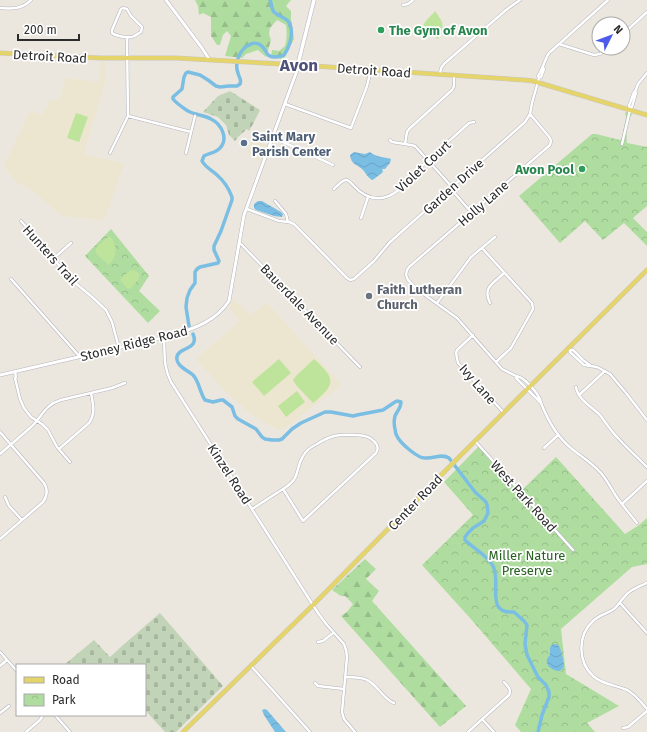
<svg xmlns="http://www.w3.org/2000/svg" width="647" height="732" viewBox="0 0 647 732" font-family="'Fira Sans',sans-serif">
<defs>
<pattern id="forest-firs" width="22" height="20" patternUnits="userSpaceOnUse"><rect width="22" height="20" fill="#afdda0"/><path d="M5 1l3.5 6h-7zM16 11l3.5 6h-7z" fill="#97be8a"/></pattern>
<pattern id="cemetery-stones" width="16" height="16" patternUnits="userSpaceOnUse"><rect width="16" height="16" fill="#c2d4b7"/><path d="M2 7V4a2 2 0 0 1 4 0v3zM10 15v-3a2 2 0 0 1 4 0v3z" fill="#a7b69e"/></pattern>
<pattern id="park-crowns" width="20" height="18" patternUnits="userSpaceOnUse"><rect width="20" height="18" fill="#afdda0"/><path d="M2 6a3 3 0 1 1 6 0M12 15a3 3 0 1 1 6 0" fill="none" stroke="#97be8a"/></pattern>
<pattern id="water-waves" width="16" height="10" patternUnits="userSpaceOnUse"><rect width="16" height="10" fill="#7bbee4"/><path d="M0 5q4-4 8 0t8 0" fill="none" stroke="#6aa3c4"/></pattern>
</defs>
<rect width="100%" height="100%" fill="#ece7de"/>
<!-- education -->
<path fill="#ece5cf" d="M101,62H106L105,83L84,154L124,164L104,220L62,216L30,188L16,182L4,166L30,111L42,115L50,101L59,100L66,78L99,82Z
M254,136L256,140L269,146L262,163L248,152Z
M234,299L250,315L267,303L342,385L281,431L251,414L225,391L196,359L240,321L229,307Z"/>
<!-- forest -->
<path fill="url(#forest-firs)" d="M195,0H291L286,6L291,11V19L294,39L288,50L284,59L271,58L272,50L279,51L285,46C287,39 287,32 286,25L277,20L270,28L269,34L271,40L266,57L258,50L246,54L242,58L225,56L231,36L227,31L223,35L220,45H217L211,36V17L203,13L199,15L198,6Z
M365,559L376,569L366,579L379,591L372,601L466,706L440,727L341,616L347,612L353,604L345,596H341L332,590Z"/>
<!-- cemetery -->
<path fill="url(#cemetery-stones)" d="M230,91L260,110L253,124L249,131L247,129L238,137L235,141L229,135L226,125L218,117L203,112L218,96Z
M160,613L223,686L176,732H165L145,710V665H64L94,640L110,657L122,646Z"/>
<!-- park -->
<path fill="url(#park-crowns)" d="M625,112L633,114C632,115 631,115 631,116C627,120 626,138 627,143L647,147V206L633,218L647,232V246L624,223L603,240L585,221L560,243L519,196L592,134H596L620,140L622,138L626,117Z
M111,229L149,276L139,291L160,311L148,323L85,256Z
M479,446L522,490L556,457L625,534L639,525L647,518V564L632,567L561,629L566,674L619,706L587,723L595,732H521L515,725L531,689L470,618L422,565L473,515L444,482Z"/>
<!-- pitch -->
<path fill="#bee49c" d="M435,11C444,24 445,24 438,39L424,30C421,22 431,17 435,11Z
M76,113L88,117L79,142L67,138Z
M110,236C118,246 117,256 109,265C91,250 91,250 110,236Z
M131,270L136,271L140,275L138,280L130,289L127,288L120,280L123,276Z
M279,359L291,373L264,396L252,382Z
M314,359C336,379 336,384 313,403L296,385L293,380L296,376Z
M297,391L305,402L286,417L278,406Z"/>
<!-- water -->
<path fill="url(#water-waves)" d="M354,152L365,154L370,152C376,157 384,157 391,159L390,163L385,169H382L383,171L382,173L374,179L372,180C367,177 366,173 363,170C357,164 351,165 350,155Z
M258,201H262L281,212L283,214L282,217L274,216L256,210L254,208V204Z
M553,644C556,644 557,644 559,646C561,649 564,662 564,666C563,669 562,669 560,671C554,671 545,667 547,659C549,655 550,657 550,653C550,648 549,647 553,644Z
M265,709L267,710L286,732H275L264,715L262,710Z"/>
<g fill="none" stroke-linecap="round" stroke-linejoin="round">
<!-- river -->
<path stroke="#7bbee4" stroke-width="3.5" d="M189,326L186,307L187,298L190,290L195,283V272L197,269L200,267L218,263L219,261L214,250V246L221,231L232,200V197C229,189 224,181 217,175C212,170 206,168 202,161L204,156C209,153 216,153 220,148C229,138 221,124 211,119C204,115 195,115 188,111C182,107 177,104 173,99V97L182,89L184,77L186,73L188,72L200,75L208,80L216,86L220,87L229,86H237L240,84C242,79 239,78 238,73C234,63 240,49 249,45C255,41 261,44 265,50C266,51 267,54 268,55C272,58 280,57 284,55C290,46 295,31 288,21C284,17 278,16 274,12C271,9 272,4 270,0
M193,334C200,350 178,347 177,357C175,365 187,370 193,375C199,381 200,393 205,400L213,402L221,400H223L232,407L235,416L238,419L256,429L262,437L265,439L272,440H279L282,439L292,429L301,423L325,412H331L353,416L357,415L383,410L395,402L397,401L401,402C401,408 397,411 395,416C394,420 394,425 395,429C395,432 396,435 398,438C402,444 417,458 425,458C434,459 441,453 449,458L475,492L486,502L487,505L488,513L484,521L473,528L468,533L465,537V540C474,549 487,555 493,566C502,582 484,614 514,612L524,621L527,625L525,644L527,655L538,677L546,685L549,692V697L542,715L538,732"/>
<!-- minor casing -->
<g stroke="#b2b3bd" stroke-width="3.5">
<path id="minor" d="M403,5L408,4L413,0
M0,8C12,9 22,9 31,0
M123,8L127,9L131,16L142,27L141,32C139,33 135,36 132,37C126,38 116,36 112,33V30L121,9Z
M623,34L647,12
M559,44L594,55L600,54L607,48
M543,67L544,69L541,77L539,78L538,76C540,73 541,70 543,66C545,62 546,57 549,53L608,0
M440,74L441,68L445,63L506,10L520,0
M635,92L636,93L632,107L630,108L629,106L634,92H635L638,84L647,73
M285,104L351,128L367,86L371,70
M128,116L191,132
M273,138L292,146L333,165
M390,140L392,142L411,145L415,146L452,187
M405,144L407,132L409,129L452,90L454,86V76
M622,144L630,110
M110,153L128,116L127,37
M186,153L195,116
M450,188L472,213
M334,189C337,186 342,180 346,180C349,180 351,183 353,185C362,195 373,201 386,197C400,193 413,175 423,165C438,150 454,137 469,123L474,122
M275,201L286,214L288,222
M247,209L279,221L289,222L294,224L347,278L350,280L354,279L374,261L390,242L525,122L530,114L532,103L539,78
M361,218L368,197
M21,221L48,251L68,277L91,296L106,310L112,322L119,348
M239,242L360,367
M482,248L532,303L533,309L511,348L496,362
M54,258L71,243
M11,279L80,357
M437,303L471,257L495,237
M490,303C482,287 494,283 504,273
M473,335L457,350L456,353L458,363L504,413
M164,337C165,354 163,366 171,382L318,613L327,625L344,644L346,650L347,657L342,712L344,719L355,732
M591,366L583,360L573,350H570V352L571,353L584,365L597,367L610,374L626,393L647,420
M15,372L16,377L15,378L20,399L24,408L31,417L42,424L48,430L57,447L70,462
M516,376L502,369L457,318L418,290L408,280L406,275L407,270L409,267L550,145L551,141L550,138L530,114
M516,376C525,377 540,395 541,403L516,378Z
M576,387C578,400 592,407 600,415C606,423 611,431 618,438C627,448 637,457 647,467
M579,395L605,371
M541,403C548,421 557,437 572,449C582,457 592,463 601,473C607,480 611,488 616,496C622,505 630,514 637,523
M0,432L44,483C48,489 47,496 43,502L0,539
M475,441L573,550
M544,448L558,435
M59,449L89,423C96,413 93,404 91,393
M0,454C10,445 21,436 31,427C43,416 44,405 61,400L112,388L125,383
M5,497L9,506L22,520
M622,504L647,481
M252,509L283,489C302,477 294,471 303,456C306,450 311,447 317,444C331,435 339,434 355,435C360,435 366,436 370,438C376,442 380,447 376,453L303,521L283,489
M647,583C640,586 631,589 626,595C621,600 619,605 614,609C607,614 599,615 593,621C577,636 578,662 593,676C603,685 616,685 627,690C635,694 641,702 647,709
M620,603L647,633
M318,642L323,641L333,633
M0,652L17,671
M0,666L7,660
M251,666L310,732
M345,677C352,677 361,677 367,680C378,685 383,699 394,703
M315,683L318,686L344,689
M0,713L9,706
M55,715L70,732
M482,719L494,732
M623,728L628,727L647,711
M26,732L40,720L43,715
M468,732L509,695C512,689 507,686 504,682"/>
</g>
<!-- tertiary casing -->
<g stroke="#b2b3bd" stroke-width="4">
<path id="tertiary" d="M166,0L202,48L209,59
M0,375L174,335C195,328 216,321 229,301L244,215L299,65"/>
</g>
<!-- secondary casing -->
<g stroke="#b2b3bd" stroke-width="4.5">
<path id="secondary" d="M299,65V60L314,0"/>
</g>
<!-- primary casing -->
<g stroke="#c8c8c8" stroke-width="5">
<path id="primary" d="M0,53L100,58H176L299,65L524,80L533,81L647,115
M183,732L313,605L455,461L647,270"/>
</g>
<!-- minor -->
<use href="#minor" stroke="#fff" stroke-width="2.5"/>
<!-- tertiary -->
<use href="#tertiary" stroke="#fff" stroke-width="3"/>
<!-- secondary -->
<use href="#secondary" stroke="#fff" stroke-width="3.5"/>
<!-- primary -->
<use href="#primary" stroke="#e5d46a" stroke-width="4"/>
</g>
<!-- markers -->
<g fill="#2e9e5b" stroke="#fff" stroke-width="1.5">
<circle cx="381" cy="30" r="4"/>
<circle cx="582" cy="169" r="4"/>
</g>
<circle fill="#5c6f8a" stroke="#fff" stroke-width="1.5" cx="244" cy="143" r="4"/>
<circle fill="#6b7280" stroke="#fff" stroke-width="1.5" cx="369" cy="296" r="4"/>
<g text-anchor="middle" stroke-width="3.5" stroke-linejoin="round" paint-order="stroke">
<!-- leisure labels -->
<g font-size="13" font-weight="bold" fill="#27864d" stroke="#fff" text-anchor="start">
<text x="389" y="35">The Gym of Avon</text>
<text x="574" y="174" text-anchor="end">Avon Pool</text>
</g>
<!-- street labels -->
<g font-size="13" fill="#2b2b2b" stroke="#fff">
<text transform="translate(50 56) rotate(3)" y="5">Detroit Road</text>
<text transform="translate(374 70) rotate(4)" y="5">Detroit Road</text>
<text transform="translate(423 166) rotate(-43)" y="5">Violet Court</text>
<text transform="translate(453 186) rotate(-42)" y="5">Garden Drive</text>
<text transform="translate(483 203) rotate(-41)" y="5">Holly Lane</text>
<text transform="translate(51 255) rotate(48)" y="5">Hunters Trail</text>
<text transform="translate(300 304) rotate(46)" y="5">Bauerdale Avenue</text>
<text transform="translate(134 343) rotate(-14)" y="5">Stoney Ridge Road</text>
<text transform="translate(478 384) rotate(49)" y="5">Ivy Lane</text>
<text transform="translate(230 474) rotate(57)" y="5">Kinzel Road</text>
<text transform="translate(524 496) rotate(48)" y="5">West Park Road</text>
<text transform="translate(415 502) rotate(-46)" y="5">Center Road</text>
</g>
<!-- service labels -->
<g font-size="13" font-weight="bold" fill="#4e5e75" stroke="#fff" text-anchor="start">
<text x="252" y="141">Saint Mary<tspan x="252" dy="15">Parish Center</tspan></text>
</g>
<!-- worship labels -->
<g font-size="13" font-weight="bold" fill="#5b616d" stroke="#fff" text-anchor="start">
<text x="377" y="294">Faith Lutheran<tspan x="377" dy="15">Church</tspan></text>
</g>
<!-- park labels -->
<g font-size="13" fill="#286221" stroke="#fff">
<text x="527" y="560">Miller Nature<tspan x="527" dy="15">Preserve</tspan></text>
</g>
<!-- district labels -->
<g font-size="17" font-weight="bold" fill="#4f5278" stroke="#fff">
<text x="299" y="71">Avon</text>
</g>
</g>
<!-- legend -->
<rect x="16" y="664" width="130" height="52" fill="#ffffff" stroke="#aaaaaa"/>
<rect x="24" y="677" width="20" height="6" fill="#e5d46a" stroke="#aaaaaa"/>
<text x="52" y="684" font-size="12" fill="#2b2b2b">Road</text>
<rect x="24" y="694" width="20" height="12" fill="url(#park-crowns)" stroke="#aaaaaa"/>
<text x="52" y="704" font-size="12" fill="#2b2b2b">Park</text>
<!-- north arrow -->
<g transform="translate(611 36) rotate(48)"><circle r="19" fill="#ffffff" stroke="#aaaaaa"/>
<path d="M0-3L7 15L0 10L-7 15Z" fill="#4d5aea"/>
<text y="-6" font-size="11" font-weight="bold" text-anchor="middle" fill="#2b2b2b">N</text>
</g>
<!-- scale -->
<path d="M18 34v6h61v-6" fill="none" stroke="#2b2b2b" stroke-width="2"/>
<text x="24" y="34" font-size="12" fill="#2b2b2b" stroke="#ffffff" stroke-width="3" paint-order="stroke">200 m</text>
</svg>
